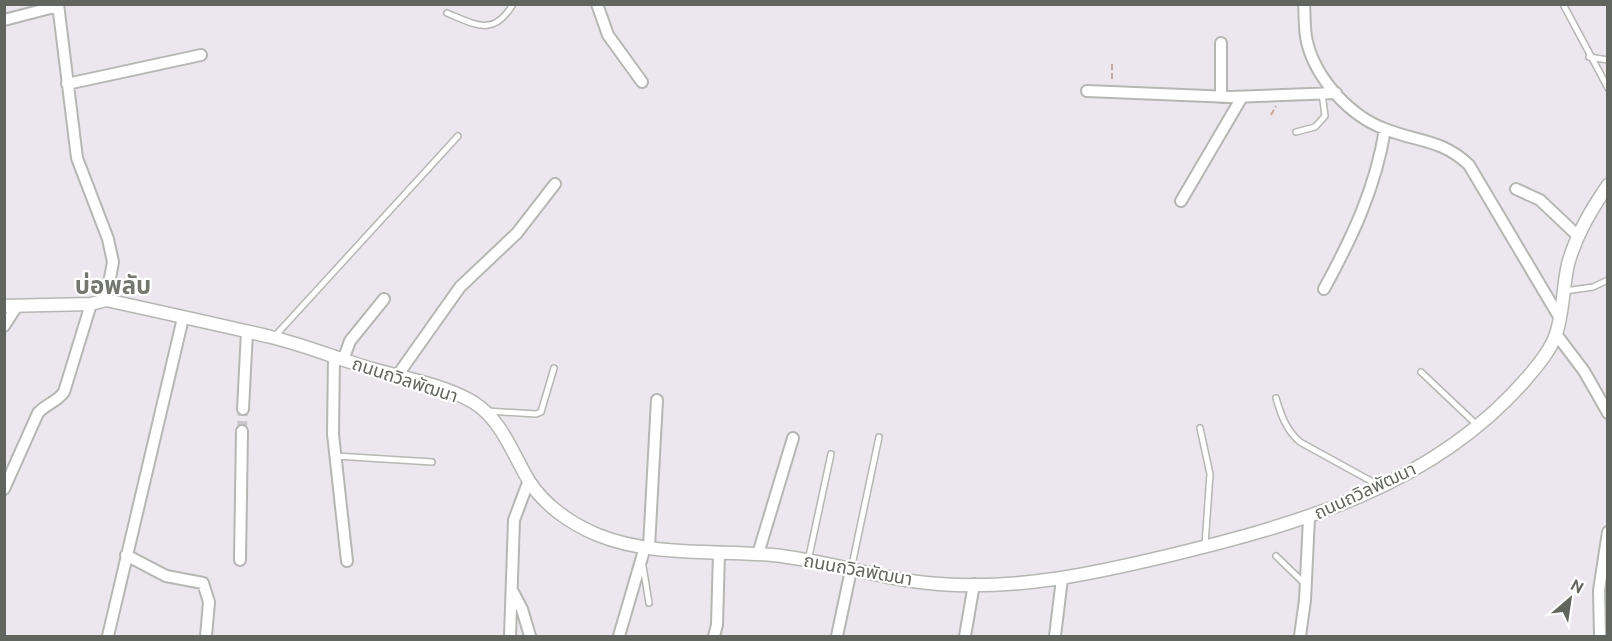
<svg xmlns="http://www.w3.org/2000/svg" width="1612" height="641" viewBox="0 0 1612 641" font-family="Ubuntu,'Noto Sans Thai',sans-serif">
<rect width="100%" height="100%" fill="#ece7ef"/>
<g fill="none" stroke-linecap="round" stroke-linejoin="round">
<!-- minor-tunnel -->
<path stroke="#cac6cb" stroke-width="10" stroke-dasharray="10 5" stroke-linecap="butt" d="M242,431L243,409"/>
<!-- service casing -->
<g stroke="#b4b7b2" stroke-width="8">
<path id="service" d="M1563,4L1608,88
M447,13C476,25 494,37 513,4
M1589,57L1608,60
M1296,132L1315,127L1325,116L1322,93
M1565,291L1593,287L1608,280
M275,336L458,136
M1421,372L1477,425
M1276,398C1281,415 1286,430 1300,442L1380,486
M487,411L536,414L541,412L554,368
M1200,428L1210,474L1205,545
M336,456L432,462
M1276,556L1305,584
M808,561L831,454
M643,566L649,603
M851,570L879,437"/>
</g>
<!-- minor casing -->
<g stroke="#b4b7b2" stroke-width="14">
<path id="minor" d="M58,4L77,158L108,239L113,262L106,300
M597,4L608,35L642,82
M1304,4C1305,16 1304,30 1307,42C1316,79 1350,116 1385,129C1417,142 1442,139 1469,165L1558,315
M4,20L58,6
M67,84L201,55
M1087,91L1231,97L1336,93
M1221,97V43
M1516,189L1540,200L1578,236
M1181,201L1242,97
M1324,289C1352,238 1376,187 1385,129
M4,326L17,306
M1556,334L1584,371L1608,413
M334,356L333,434L347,561
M343,360L350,341L384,299
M397,376L460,287L517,233L555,184
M243,409L247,332
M4,489L38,413C46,404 57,402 64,392L91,304
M649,547L657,400
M758,554L793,438
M126,555L166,576L203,583L209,602L206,636
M240,560L242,431
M512,590L522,609L530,636
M108,636L183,318
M510,636L514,520L529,480
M619,636L645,547
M714,636L717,625L719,552
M837,636L851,570
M965,636L974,584
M1055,636L1062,579
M1300,636L1305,600L1309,518
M1600,636L1599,590L1608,532"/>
</g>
<!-- tertiary casing -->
<g stroke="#b4b7b2" stroke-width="15">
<path id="tertiary" d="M4,306L91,304L106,300C161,312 216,324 271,337C305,345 338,359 372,369C405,378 444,385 473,402C502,420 512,453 529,481C544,505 571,524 598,535C652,557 716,550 773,555C829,561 883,580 939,584C1018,590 1091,574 1167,556C1299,524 1434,486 1527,378C1537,366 1551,350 1556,334C1563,314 1563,286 1568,264C1576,235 1591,210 1608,185"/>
</g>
<!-- path -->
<path stroke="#c3a8a0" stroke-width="2" stroke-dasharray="6 3" stroke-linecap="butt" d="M1112,79V64
M1271,115L1276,106"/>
<!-- service -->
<use href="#service" stroke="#fff" stroke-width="5"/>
<!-- minor -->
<use href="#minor" stroke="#fff" stroke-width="10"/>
<!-- tertiary -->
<use href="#tertiary" stroke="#fff" stroke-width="12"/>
</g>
<g text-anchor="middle" stroke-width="4.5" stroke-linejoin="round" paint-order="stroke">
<!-- street labels -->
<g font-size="18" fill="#62655e" stroke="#fff">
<text transform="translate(405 380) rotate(18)" y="6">ถนนถวิลพัฒนา</text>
<text transform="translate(1365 491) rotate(-25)" y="6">ถนนถวิลพัฒนา</text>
<text transform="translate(858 570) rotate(10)" y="6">ถนนถวิลพัฒนา</text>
</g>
<!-- district labels -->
<g font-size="24" font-weight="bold" fill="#74776f" stroke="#fff">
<text x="113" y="294">บ่อพลับ</text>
</g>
</g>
<!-- border -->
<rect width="1612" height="641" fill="none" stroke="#62655e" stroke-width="12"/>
<!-- north arrow -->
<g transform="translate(1570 599) rotate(29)" stroke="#ffffff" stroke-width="4.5" paint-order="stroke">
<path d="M0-4.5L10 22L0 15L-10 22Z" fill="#62655e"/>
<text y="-9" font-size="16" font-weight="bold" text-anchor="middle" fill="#62655e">N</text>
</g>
</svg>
